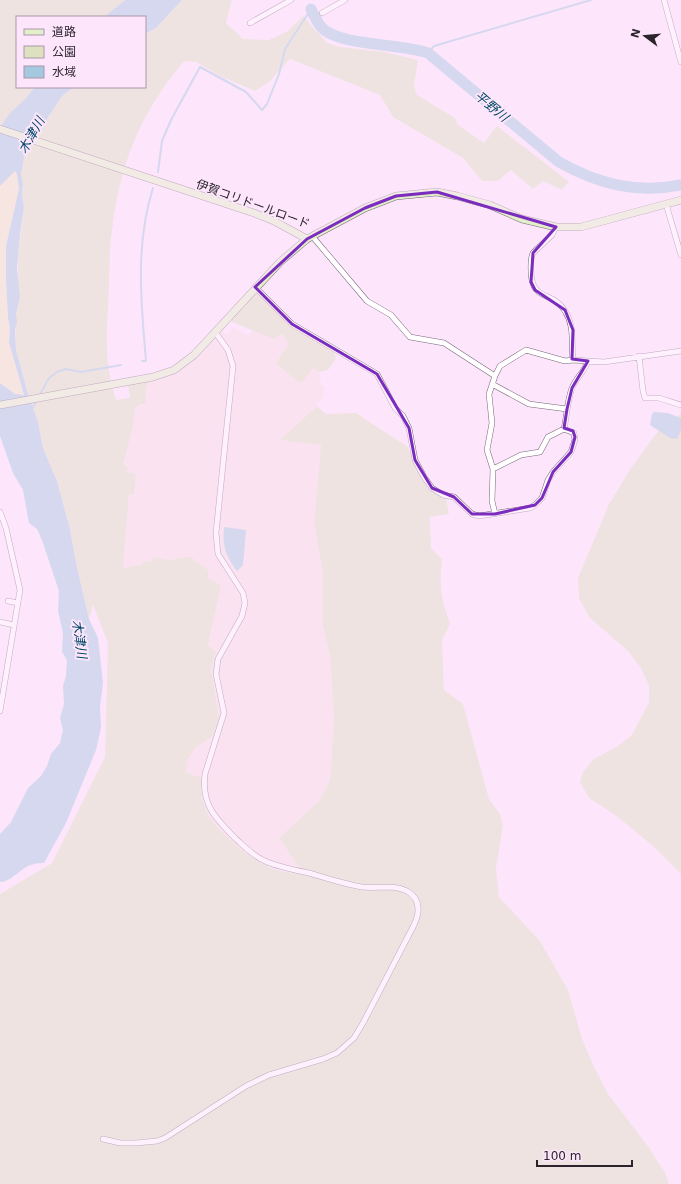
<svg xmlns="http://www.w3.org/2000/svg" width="681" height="1184" viewBox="0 0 681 1184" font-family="'DejaVu Sans','Noto Sans JP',sans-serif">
<rect width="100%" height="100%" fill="#fde6fc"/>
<!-- industrial -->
<path fill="#f6dde5" d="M234,328L249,336L253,330L274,339L282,334L289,344L303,381L314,368L319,372L321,384L325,388L322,399L316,404L317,406L280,440L321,445L314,523L323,573V626L330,656L334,718L330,780L319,801L279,838L299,867L297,874L266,866L252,859L229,838L210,818L206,810L202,791L201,777L186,773L188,759L195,748L213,736V685L211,669L216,652L208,645L221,586L208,578V570L191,557H185L170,560L154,557L152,562L123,568L129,494L134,495L136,474L127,472L123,465L133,427L135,408L140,404H145L146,389L149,381L177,373L193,361L221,329L226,335Z"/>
<!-- green -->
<path fill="#dee1c0" d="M0,0H125L104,17H17V87H35C24,102 10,113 0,128Z
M182,0H232L226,23L243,39L269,40L288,31L303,16L327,43L340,47L384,52L418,60L414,86L417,95L455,118L458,125L484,143L497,126L569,182L562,190L543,181L533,189L511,170L498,181H482L463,158L393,117L380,95L290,59L269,82L255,91L220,76L196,62L184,61C140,114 120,163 112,231C109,250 110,270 109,289C107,329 103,360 116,400L130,398L128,385L149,381L146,389L145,404H140L135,408L133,427L123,465L128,467L127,472L136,474L134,495L129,494L123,568L143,564V561L152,562L153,557L170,560L185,557H191L208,570V578L221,586L208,645L216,652L211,669L219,718L213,736L195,748L188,759L186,773L201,777C201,788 202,800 206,810C213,827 248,857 264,865C274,870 286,872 297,874L299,867L279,838L319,801L330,780L334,718L330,656L323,626V573L314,523L321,445L280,440L317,406L326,414L356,413L408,447L413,460L423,478L446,498L449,514L430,517L431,548L442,559C439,588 441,597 450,624L442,640L444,690L463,704L489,799L500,814L503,826L496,869L499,897L540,941L568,990L582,1039L594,1067L608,1094L650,1149L665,1173L669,1184H0V894L52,863L105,757L108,643L93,605L89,619L76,563L70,529L57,481L43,448L38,422L28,394L16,350V314L20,296L18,282V255L24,207L22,196L23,184L21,175L24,157L30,145L62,96L74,87H145V34L156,28Z
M254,292L258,293L270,306L334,350L336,359L328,370L319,372L314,368L303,381L299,383L276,363L289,344L282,334L274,339L232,322V317Z
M681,414V874L653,846L615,815L589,798L580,782L583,772L594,759L618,746L632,735L649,702V686L641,668L628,651L589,617L579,598L578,578L609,504L631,468L662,426Z"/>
<!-- sand -->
<path fill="#efe5c0" d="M15,171L17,174L19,189L6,246V278L8,318L10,328L9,342L24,396L15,394L0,383V186Z"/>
<!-- water -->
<path fill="#a4c8de" d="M125,0H182L156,28L145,34V17H104Z
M35,87H74L62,96L30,145L24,157L21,175L23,184L22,196L24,207L20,234L17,268L20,296L16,314L17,322L15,330L16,350L28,394L38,422L43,448L57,481L70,529L76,563L89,619L98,638L103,683L100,706L101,728L96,750L66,823L44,863C21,862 16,881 0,882V834L11,822L28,788L41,776L47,766L51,754L60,743L63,730L60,718L64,704L63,686L66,676L67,660L62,652L63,633L58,611L59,591L42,540L37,529L29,523L23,490L13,473L0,436V383L15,394L24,395L9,342L10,328L8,318L6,278V246L19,189L17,174L15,171L0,186V128L9,114L27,97Z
M654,412L668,413L681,418V430L677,439L670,438L650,425L652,414Z
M224,527L246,530L243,565L237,571C226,556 222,546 224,527Z"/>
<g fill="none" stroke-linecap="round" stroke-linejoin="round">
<!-- stream -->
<path stroke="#a4c8de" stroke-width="2" d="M428,53L434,46L591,0
M158,172L162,141L171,120L200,67L246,92L262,110L267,104L279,74L285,49L311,9
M142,361H146C141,302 135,245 153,188
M39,396L49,378L57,372L66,369L81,372L121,365
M32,409L37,400"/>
<!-- river -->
<path stroke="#a4c8de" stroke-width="11" d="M311,9C314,16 317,22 322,28C340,46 400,43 428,53L559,162C598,184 637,194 681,185"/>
<!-- street casing -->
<g stroke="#786578" stroke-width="6">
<path id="street" d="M664,0L681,62
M322,13L345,0
M250,23L291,0
M666,204L681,255
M556,227L552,235L533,253C530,259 531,266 531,272C532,302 552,290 565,311C575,327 571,342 573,360
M312,236L367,301L391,315L410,337L444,343L495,376
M255,287L292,324L377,374L395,408L403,416L409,428L415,460L424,477L432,488L443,495L454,497L472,514L479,516L530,508L535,505L542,498L548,480L553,472L571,452L575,440L574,433L564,429C567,416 567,401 572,388C576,378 585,371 588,361
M639,356L643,391L645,398H659L681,405
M492,384L529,404L567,409
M493,469L521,455L540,452L548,437L564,429
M0,512L6,528L20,590L0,711
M495,514L492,501L493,469L487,450L492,423L489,394L495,376L500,366L526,350L565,361L573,360L604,362L681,351
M8,601L18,603
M0,622L14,625
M103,1139L120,1143H136L157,1141L165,1138L246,1086L269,1075L323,1059L337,1053L354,1038L363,1023L414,925C420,912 421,899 407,891C392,884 377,889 362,887C344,884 326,878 309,873C294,870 278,867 265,861C253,856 245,847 236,839C216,819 201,805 205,774L224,713L216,674L218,659L242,616L245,603L243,593L218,554L216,533L233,366L228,350L215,332"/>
</g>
<!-- secondary casing -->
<g stroke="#786578" stroke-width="8">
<path id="secondary" d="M0,129L254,213L274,221L307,239
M0,405L153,377L174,370L194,355L280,262L307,239L365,208L396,196L437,192L457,196L490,205L522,219L556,227H581L681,200"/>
</g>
<!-- street -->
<use href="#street" stroke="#fff" stroke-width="5"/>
<!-- secondary -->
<use href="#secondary" stroke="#e2efc9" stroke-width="7"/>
</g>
<!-- marked area -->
<path d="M0 0H681V1184H0ZM437,192L556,227L533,253L531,282L535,290L565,310L573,330L572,359L588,361L572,388L567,409L564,428L573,431L575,437L571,452L553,472L542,498L535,505L495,514H472L454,497L432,488L415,460L409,428L377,374L292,324L255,287L307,239L365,208L396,196Z" fill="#fde6fc" fill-opacity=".55" fill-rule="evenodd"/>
<path fill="none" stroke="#7b2cbf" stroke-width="3" stroke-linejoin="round" d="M437,192L556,227L533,253L531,282L535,290L565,310L573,330L572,359L588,361L572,388L567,409L564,428L573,431L575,437L571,452L553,472L542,498L535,505L495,514H472L454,497L432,488L415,460L409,428L377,374L292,324L255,287L307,239L365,208L396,196Z"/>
<g text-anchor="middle" stroke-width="4" stroke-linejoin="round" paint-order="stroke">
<!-- street labels -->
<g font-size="12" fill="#2c242c" stroke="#fde6fc">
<text transform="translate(253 204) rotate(20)" y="4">伊賀コリドールロード</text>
</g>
<!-- water labels -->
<g font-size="13" font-style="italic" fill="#014866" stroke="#fde6fc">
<text transform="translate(492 106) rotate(40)" y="5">平野川</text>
<text transform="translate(31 135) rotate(-60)" y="5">木津川</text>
<text transform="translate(80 639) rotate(82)" y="5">木津川</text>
</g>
</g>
<!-- legend -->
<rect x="16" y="16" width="130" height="72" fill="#fde6fc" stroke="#a998a9"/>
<rect x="24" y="29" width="20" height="6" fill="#e2efc9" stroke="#a998a9"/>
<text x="52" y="36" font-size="12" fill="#2c242c">道路</text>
<rect x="24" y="46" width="20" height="12" fill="#dee1c0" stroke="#a998a9"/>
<text x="52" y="56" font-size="12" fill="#2c242c">公園</text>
<rect x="24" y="66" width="20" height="12" fill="#a4c8de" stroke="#a998a9"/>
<text x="52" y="76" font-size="12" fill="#2c242c">水域</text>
<!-- north arrow -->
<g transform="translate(645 36) rotate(286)" stroke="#fde6fc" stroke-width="3" paint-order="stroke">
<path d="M0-3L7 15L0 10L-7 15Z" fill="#2c242c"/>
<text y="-6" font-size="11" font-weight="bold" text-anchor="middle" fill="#2c242c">N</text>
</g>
<!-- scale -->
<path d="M537 1160v6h95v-6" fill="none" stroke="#2c242c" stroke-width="2"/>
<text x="543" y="1160" font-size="12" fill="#2c242c" stroke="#fde6fc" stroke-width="3" paint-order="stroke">100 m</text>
</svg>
